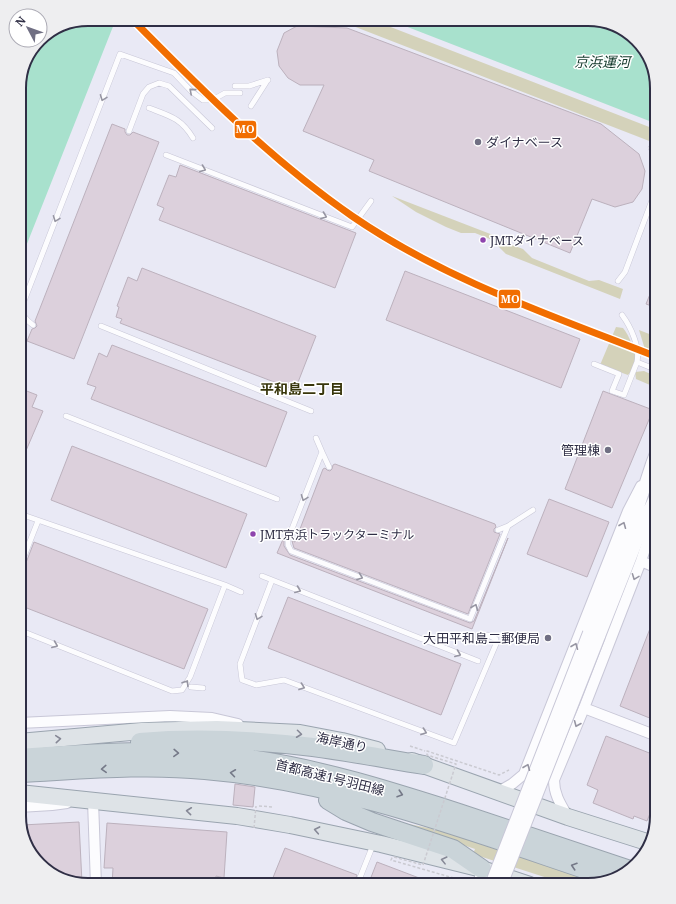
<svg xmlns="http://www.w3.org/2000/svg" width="676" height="904" viewBox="0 0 676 904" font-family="'Noto Serif','Noto Sans JP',serif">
<rect width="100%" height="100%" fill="#e9e9f5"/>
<!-- green -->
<path fill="#d4d2ba" d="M335,19H370L657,130V144Z
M392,196L493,235L490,239L475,233H461L446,227L416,212Z
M498,240L523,249L532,258L589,281L599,280L623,289L620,299L506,254L496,244Z
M616,327L623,328C629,335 636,352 636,362C636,367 631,371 628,375L600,365Z
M639,330L657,337V361L651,360L647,356Z
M644,371L657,377V388L636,379L635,372Z
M390,820L447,832L601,881L588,885H569L473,854L475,849Z"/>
<!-- water -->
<path fill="#a8e1cd" d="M88,19H116L19,264V84L26,58L42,36Z
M387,19H592L622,28L645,50L657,88V124Z"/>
<!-- building -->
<path fill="#dcd0dc" stroke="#bcb1bd" d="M297,26L347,28L601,124L639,154L645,171L642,189L633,202L615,207L592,199L570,253L369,171L374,160L303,131L324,85H300L288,78L279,66L277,51L284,33Z
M112,124L125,129V132L127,135H130L133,132L159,142L74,359L27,341L32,329L35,328L37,326L35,321Z
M180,165L356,233L335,288L159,220L164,208L157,205L169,175L176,177Z
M142,268L316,336L295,390L120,323L122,319L116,317L119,307L117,306L128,277L137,281Z
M405,271L580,339L561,388L386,320Z
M657,277V308L646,304Z
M112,345L287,412L266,467L91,399L96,387L87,384L99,353L107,357Z
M19,388L37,395L32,407L43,411L19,467Z
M603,391L653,410L612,508L565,489Z
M72,446L247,514L226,568L51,500Z
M335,464L495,524L496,527L494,529V532L500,534L468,614L294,548L292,541L295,542L323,469L325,468L327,470L330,471L332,469L333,465Z
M549,499L609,522L587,577L527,554Z
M284,537V546L290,555L470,623L474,621L508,538L472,629L277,553Z
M34,542L208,609L184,669L19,605V581Z
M288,597L461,664L441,715L268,648Z
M656,613H657V721L620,706Z
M606,736L657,756L651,774L657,777V795L647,821L634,816L633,819L593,803L598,790L587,785Z
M235,784L255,787L253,807L233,805Z
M79,822L82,883L54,876L31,854L22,825Z
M107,823L227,832L224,878L216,876L215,885H112L113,868H104Z
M285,848L357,875L353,885H270Z
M377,862L435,884V885H368Z"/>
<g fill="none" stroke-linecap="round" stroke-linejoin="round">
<!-- service casing -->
<g stroke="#c8c7d7" stroke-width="6">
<path id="service" d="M235,86H249L268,80
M251,106L267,81
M149,108C170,116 181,118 193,138
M129,131L143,94L149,87L159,83L169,86L212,128
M651,148L657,159
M166,155L352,227L371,201
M618,281L625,272L657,187
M622,315C631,327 640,347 637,362L657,370
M33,325C22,317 22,314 24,301L120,54L174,73L191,91L203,100H210L216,98L225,93H240
M101,326L311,411
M594,364L619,374L612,391L624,395L637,362
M66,416L277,499
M316,438L322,452L288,539V545L291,551L470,619L508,526L533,510
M322,452L329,467
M26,516L225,585
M498,530L508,526
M19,569L38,521
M262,576L478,661
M272,580L240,664L242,680L256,685L284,680L454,743L496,644V639L488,635
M19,630L172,691L182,690L190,677L225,585L241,592
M191,687L203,688
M357,885L373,845"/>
</g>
<!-- minor casing -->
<g stroke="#c8c7d7" stroke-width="12">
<path id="minor" d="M641,561L657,568
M584,708L657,736
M19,723L170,716L212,718L238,724
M498,792L512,784L524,774L628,511L641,486
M93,801L96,885
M19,807L52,805L67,803
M568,817C561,805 554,795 554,780L584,708L641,561L657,513
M478,885L482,869"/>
</g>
<!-- tertiary casing -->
<g stroke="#c8c7d7" stroke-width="14">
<path id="tertiary" d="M589,633L636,513L652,464L657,451
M599,636L647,515L657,494"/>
</g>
<!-- primary casing -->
<g stroke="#9aa4af" stroke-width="18">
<path id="primary" d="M19,742L142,731L217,729L300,733L342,741L377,750
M412,761L568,817L650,843
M19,793L237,816L290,825L381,844L482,869L530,885"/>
</g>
<!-- motorway casing -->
<g stroke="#9aa4af" stroke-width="20">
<path id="motorway" d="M140,742C198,737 256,740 313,747C350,752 387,759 424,765
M19,758C95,753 173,747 249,759C321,769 390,791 459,813C516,832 573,851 630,870
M19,773C81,770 143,764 205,770C345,782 478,834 611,878
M328,800L346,811L372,822L453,849L482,869"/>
</g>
<!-- path -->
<path stroke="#cacad1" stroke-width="1.5" stroke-dasharray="3 2" stroke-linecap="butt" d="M410,746L425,751
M259,806L273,807"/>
<!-- service -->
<use href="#service" stroke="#fcfcfe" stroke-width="5"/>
<!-- minor -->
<use href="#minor" stroke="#fcfcfe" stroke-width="10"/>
<!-- tertiary -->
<use href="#tertiary" stroke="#fcfcfe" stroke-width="12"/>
<!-- primary -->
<use href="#primary" stroke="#dee3e7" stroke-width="16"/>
<!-- motorway -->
<use href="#motorway" stroke="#cad4d9" stroke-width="18"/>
<!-- tertiary-bridge casing -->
<g stroke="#c8c7d7" stroke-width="14" stroke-linecap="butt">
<path id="tertiary-bridge" d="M491,885L589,633
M501,885L599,636"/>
</g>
<!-- path-bridge -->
<path stroke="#cacad1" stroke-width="1.5" stroke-dasharray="3 2" stroke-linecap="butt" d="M254,828L256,806
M460,885L457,879L391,860L392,858L394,857L423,865L456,764L427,755V751L499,775L509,770"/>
<!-- tertiary-bridge -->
<use href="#tertiary-bridge" stroke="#fcfcfe" stroke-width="12"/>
<!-- metro-1 casing -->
<g stroke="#fff" stroke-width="10">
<path id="metro-1" d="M132,19C201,89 271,160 352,216C445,280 553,316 657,357"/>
</g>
<!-- metro-1 -->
<use href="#metro-1" stroke="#f16d00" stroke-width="7"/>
</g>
<!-- one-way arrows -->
<defs><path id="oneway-chevron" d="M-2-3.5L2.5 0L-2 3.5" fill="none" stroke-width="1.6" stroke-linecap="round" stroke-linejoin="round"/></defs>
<g stroke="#9695a2">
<use href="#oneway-chevron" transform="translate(192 91) rotate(-139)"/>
<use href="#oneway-chevron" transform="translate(103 98) rotate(111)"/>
<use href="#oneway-chevron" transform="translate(203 169) rotate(21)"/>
<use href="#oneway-chevron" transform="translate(324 216) rotate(21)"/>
<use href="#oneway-chevron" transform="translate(56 219) rotate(111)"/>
<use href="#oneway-chevron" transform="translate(304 498) rotate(111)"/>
<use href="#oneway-chevron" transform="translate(623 525) rotate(-68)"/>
<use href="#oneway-chevron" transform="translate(360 577) rotate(21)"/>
<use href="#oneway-chevron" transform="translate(635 577) rotate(111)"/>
<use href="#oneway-chevron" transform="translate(298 590) rotate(22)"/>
<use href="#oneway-chevron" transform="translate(475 607) rotate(-68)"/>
<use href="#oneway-chevron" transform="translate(258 617) rotate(111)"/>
<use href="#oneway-chevron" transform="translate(55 645) rotate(22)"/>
<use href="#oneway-chevron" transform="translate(575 646) rotate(-68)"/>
<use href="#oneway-chevron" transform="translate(458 654) rotate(22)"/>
<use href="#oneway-chevron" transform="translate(186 683) rotate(-58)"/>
<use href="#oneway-chevron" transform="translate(302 687) rotate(20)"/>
<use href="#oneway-chevron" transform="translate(577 724) rotate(113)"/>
<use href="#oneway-chevron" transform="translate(424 732) rotate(20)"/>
<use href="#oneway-chevron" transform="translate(527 767) rotate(-68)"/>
</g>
<g stroke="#868896">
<use href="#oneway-chevron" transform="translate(299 734) rotate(7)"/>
<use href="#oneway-chevron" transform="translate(58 739) rotate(-5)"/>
<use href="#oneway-chevron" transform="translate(189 811) rotate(-174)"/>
<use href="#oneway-chevron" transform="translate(317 830) rotate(-169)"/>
<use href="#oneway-chevron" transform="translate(444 860) rotate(-166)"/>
</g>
<g stroke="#757988">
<use href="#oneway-chevron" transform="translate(176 753) rotate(2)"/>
<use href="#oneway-chevron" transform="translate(104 769) rotate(177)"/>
<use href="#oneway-chevron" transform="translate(233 773) rotate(-172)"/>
<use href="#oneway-chevron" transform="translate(400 794) rotate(18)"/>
<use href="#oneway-chevron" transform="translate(574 866) rotate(-162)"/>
</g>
<!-- markers -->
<g fill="#706f83" stroke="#fff" stroke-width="1.5">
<circle cx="478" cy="142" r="4"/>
<circle cx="608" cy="450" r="4"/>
<circle cx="548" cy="638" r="4"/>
</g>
<g fill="#8e44ad" stroke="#fff" stroke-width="1.5">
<circle cx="483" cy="240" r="3.5"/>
<circle cx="253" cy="534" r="3.5"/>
</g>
<g text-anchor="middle" stroke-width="3" stroke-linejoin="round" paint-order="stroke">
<!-- bus labels -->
<g font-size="12" fill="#2f2e45" stroke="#fff" text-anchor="start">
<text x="490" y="245">JMTダイナベース</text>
<text x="260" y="539">JMT京浜トラックターミナル</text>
</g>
<!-- poi labels -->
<g font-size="13" fill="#2f2e45" stroke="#fff" text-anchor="end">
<text x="486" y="147" text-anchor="start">ダイナベース</text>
<text x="600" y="455">管理棟</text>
<text x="540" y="643">大田平和島二郵便局</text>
</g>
<!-- street labels -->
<g font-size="13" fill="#2f2e45" stroke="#fff">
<text transform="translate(342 742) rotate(12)" y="5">海岸通り</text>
<text transform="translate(330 777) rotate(14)" y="5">首都高速1号羽田線</text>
</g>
<!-- water labels -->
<g font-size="14" font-style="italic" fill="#113729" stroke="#fff">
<text x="602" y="67">京浜運河</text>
</g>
<!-- neighbourhood labels -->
<g font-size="14" font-weight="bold" fill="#38360b" stroke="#fff">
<text x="302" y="394">平和島二丁目</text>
</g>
</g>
<!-- crop -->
<path d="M0 0H676V904H0ZM88 26H588A62 62 0 0 1 650 88V816A62 62 0 0 1 588 878H88A62 62 0 0 1 26 816V88A62 62 0 0 1 88 26Z" fill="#eeeef0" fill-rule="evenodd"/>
<path fill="none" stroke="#2f2e45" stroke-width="2" d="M88 26H588A62 62 0 0 1 650 88V816A62 62 0 0 1 588 878H88A62 62 0 0 1 26 816V88A62 62 0 0 1 88 26Z"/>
<g stroke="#fff" stroke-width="1.5">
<rect x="234" y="120" width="23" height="19" rx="4" fill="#f16d00"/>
<rect x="498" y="289" width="23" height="20" rx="4" fill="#f16d00"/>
</g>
<g font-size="11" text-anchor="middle" font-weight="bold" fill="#fff">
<text x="245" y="133">MO</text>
<text x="510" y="303">MO</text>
</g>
<!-- north arrow -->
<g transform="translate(28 28) rotate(311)"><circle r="19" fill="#ffffff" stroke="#acabb5"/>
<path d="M0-3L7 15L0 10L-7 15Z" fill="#706f83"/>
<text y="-6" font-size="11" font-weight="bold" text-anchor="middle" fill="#2f2e45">N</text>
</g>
</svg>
